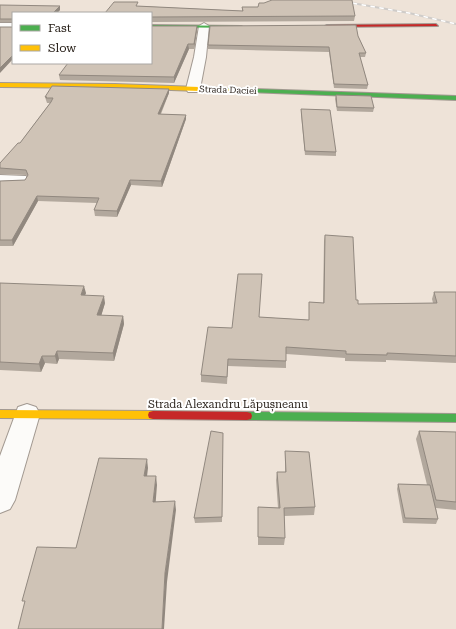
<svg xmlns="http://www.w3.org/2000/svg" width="456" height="629" viewBox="0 0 456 629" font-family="'Roboto Serif',serif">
<rect width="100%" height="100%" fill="#eee3d8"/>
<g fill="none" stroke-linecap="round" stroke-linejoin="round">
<!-- street casing -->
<g stroke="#a29991" stroke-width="2">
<path id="street" d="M0,23H13V29H0Z
M204,23L209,26L206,57L200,89L198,92H188L186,89L194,57L199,26Z
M0,175L26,176L28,180L26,184L0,185Z
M27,404L36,407L40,414L15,500L10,509L0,513V456L18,407Z"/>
</g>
<!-- fast casing -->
<g stroke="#a29991" stroke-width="2">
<path id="fast" d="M151,25L241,26L243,27L241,28L151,27Z
M227,88L456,96V100L225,91V89Z
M247,412L456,414V422L247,420L243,419L242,416L243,413Z"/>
</g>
<!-- slow casing -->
<g stroke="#a29991" stroke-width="2">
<path id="slow" d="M0,83L115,84L227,88L230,90L227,92L115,88L0,87Z
M0,410L153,411L157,412L158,415L157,418L153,419L0,418Z"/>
</g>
<!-- jam casing -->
<g stroke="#a29991" stroke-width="2">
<path id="jam" d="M436,24L438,26L327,27L325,26L327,25Z
M153,411L247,412L251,413L252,416L251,419L247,420L153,419L149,418L148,415L149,412Z"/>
</g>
<!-- street -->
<use href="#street" fill="#fcfbf9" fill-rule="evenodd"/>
<!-- fast -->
<use href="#fast" fill="#4caf50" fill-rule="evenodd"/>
<!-- slow -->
<use href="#slow" fill="#ffc107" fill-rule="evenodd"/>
<!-- jam -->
<use href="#jam" fill="#c62828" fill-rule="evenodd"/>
<!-- rail casing -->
<g stroke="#cfccc9" stroke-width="2">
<path id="rail" d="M335,0L409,13L456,24"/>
</g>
<!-- rail -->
<use href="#rail" stroke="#fff" stroke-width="1.5" stroke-dasharray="4.5" stroke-linecap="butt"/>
</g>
<!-- wall -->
<path fill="#b2a89d" d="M0,5L60,10L57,13H13V22H0Z
M139,6L242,11V7L355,16L354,21L151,22V13H105Z
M197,30L194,49H189L174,83L60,80L59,75Z
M358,36L366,53L365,57H360L368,85L367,89L334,88L329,52L208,49V45Z
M169,89V93L161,114L186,115V119L162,187L131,185L117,217L95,216L94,210L97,203L38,201L13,246H0V181L25,180L28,176L27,175L0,174V163L20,143L50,103H47L45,97Z
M336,95L374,108L373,112L337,111L335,99Z
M301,109L336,152V156L305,155L301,114Z
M325,235L358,304L433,303L432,299L434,292H456V363L386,360V362L345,361V358L286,354V368L228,366L227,384L201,382V375L232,328L259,317L309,320V302L323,303L324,241Z
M0,283L86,293L85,295L105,303L101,316H123L124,324L114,361L59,359L57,364L45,363L41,372L0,370Z
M419,431L456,432V510L436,508L438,519L436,524L403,523L397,489L398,484L427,485L416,439Z
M223,433L222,522L195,523L194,518Z
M285,451L315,507L314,515L284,516L285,538L284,545H258V507L278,508L276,480L277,472H285Z"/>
<!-- shaded-wall -->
<path fill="#91887f" d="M60,6V10L57,13H53Z
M197,26V30L194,49V44Z
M188,44L189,49L174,83V77Z
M13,55V59L0,73V68Z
M169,89V93L158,119V114Z
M186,115V119L162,187L161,181Z
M130,180L131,185L117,217V211Z
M37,196L38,201L13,246L12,240Z
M84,286L86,293L82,302L81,295Z
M104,296L105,303L99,323L97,315Z
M123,316L124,324L114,361L113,353Z
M57,351L59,359L57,364L55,356Z
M42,356L45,363L41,372L39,364Z
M147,459L148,468L146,485L144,476Z
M156,476L157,485L155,511L153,502Z
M175,501L176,510L167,582L164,629H162L165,573Z"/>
<!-- building -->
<path fill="#cfc3b6" stroke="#91887f" d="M272,0H352L355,16L151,17V13H105L114,2H138L136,6L243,11L242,7H258L259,3H264Z
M0,5L60,6L53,13H13V19H0Z
M356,25L358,36L366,53H359L368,85L334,84L329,47L208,45L210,26Z
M151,26H197L194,44H188L174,77L59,75L68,63H151Z
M0,27H13V55L0,68Z
M52,86L169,89L158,114L186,115L161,181L130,180L117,211L94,210L99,198L37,196L12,240H0V181L25,180L28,175L26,170L0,168V163L18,143H20L51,102L53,98H46L47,97H45Z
M336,95L371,96L374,108L337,107Z
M301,109L330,110L336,152L305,151Z
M325,235L353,237L356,300H358V304L437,303L434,292H456V356L387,353V355L346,354V351L286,347V361L228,359L227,377L201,375L208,327L232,328L238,274H262L259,317L309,320V302L324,303Z
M0,283L84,286L81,295L104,296L97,315L123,316L113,353L57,351L55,356H42L39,364L0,362Z
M211,431L223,433L222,517L194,518Z
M419,431L456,432V502L436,500Z
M285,451L309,452L315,507L284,508L285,538L258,537V507L280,508L277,472H286Z
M99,458L147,459L144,476H156L153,502L175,501L165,573L162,629H18L25,601H22L37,547L76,548Z
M398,484L430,485L438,519L405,518Z"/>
<g text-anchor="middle" stroke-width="4" stroke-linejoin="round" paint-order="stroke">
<!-- far-street labels -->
<g font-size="9" fill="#2a221b" stroke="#fff">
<text transform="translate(228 90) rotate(2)" y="3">Strada Daciei</text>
</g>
<!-- street labels -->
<g font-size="11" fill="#2a221b" stroke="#fff">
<text x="228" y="408">Strada Alexandru Lăpușneanu</text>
</g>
</g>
<!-- legend -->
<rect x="12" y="12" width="140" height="52" fill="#ffffff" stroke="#aaa7a4"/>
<rect x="20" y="25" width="20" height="6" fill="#4caf50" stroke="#aaa7a4"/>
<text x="48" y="32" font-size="12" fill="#2a221b">Fast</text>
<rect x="20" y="45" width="20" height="6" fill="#ffc107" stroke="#aaa7a4"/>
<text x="48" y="52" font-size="12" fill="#2a221b">Slow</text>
</svg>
